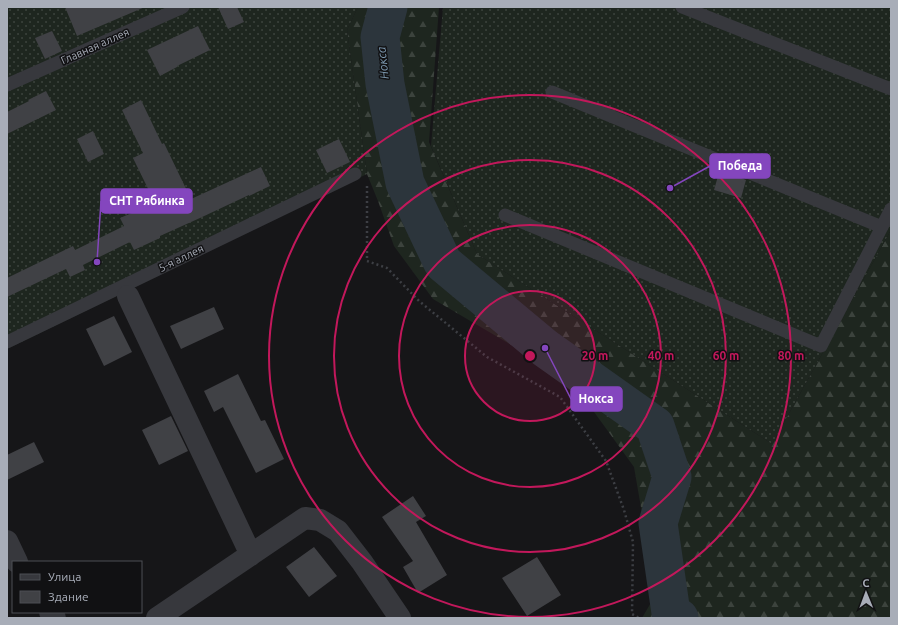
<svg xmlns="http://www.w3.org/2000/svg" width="898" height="625" viewBox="0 0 898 625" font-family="Ubuntu,sans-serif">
<defs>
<pattern id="forest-firs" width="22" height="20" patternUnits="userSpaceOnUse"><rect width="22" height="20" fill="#1e261f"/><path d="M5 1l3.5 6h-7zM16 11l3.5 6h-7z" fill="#3c433d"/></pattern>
<pattern id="garden-dots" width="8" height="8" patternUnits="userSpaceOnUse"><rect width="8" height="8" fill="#1e261f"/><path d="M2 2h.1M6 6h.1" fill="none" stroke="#3c433d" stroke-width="1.8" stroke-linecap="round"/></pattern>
</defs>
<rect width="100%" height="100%" fill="#161618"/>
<!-- forest -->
<path fill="url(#forest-firs)" d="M358,7H439L429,142L477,254L772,444L891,230V618H642L656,594L634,467L589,405L535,359L433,299L394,246L378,201L367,174L347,30Z"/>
<!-- garden -->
<path fill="url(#garden-dots)" d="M7,7H358L347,30L367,174L7,349Z
M443,7H891V230L772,444L477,254L431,146Z"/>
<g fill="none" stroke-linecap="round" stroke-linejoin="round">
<!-- river -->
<path stroke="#2c353c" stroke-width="39" d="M388,7L380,37L385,84L405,183L443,263L545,348L655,426L672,477L658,523L671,613L679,618"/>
</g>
<!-- building -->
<path fill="#404145" d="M65,7H145L77,36Z
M218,7H237L244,22L228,29Z
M198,26L210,50L177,66V67L160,76L147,50Z
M52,31L62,51L45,59L35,38Z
M46,91L56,110L7,134V112L29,101L28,100Z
M141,100L162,144L164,143L191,199L261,167L270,186L249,196V195L200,218L160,236V238L134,250L130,242L83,265L85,270L70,277L66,269L7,297V278L73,246L75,250L124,226L120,218L155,203L133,158L143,153L122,110Z
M93,131L104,154L88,162L77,139Z
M339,139L350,162L327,173L316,150Z
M720,169L746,180L741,198L714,190Z
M214,307L224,329L181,349L170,326Z
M114,316L132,352L104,366L86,329Z
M238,374L261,421L265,420L284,459L256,473L223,407L214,412L204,391Z
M171,416L188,451L159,465L142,430Z
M34,442L44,462L7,480V455Z
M413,496L426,516L416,522L447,575L418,593L403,567L413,561L382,517Z
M314,547L337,576L309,597L286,567Z
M537,557L561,595L527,616L502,578Z"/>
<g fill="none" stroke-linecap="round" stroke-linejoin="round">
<!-- path -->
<path stroke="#3d3f44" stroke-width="2.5" stroke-dasharray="2 3" stroke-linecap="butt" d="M367,186V261L387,268L419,301L487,357L560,397L606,461L624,510L633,542L632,614L639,618"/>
<!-- service -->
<path stroke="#37383d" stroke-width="13" d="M682,7L891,89
M7,85L183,7
M552,92L882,227
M505,215L821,346L891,209
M7,342L355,174"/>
<!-- minor -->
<path stroke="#37383d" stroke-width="22" d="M128,296L251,555
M7,541L17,562
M50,612L55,618
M157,618L305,518L320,520L338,531L362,562L400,618"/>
</g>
<!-- distance rings -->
<circle cx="530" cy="356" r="65" fill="#c2185b" fill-opacity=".12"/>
<g fill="none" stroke="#c2185b" stroke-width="2">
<circle cx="530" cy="356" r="65"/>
<circle cx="530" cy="356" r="131"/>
<circle cx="530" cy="356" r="196"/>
<circle cx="530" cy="356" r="261"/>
</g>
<g text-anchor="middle" stroke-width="3" stroke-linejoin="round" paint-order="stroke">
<!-- street labels -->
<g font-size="11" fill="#a8adb8" stroke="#111113">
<text transform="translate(95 46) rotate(-24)" y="4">Главная аллея</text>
<text transform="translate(181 258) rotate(-26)" y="4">5-я аллея</text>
</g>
<!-- water labels -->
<g font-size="12" font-style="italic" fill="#7f9bb3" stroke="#111113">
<text transform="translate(383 63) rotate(-96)" y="4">Нокса</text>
</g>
</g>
<circle cx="530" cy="356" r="6" fill="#c2185b" stroke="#111113" stroke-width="2"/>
<g font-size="12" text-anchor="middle" font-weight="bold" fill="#c2185b" stroke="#111113" stroke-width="3" stroke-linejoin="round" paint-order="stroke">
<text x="595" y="360">20 m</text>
<text x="661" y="360">40 m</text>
<text x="726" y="360">60 m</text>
<text x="791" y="360">80 m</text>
</g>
<!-- callouts -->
<path fill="none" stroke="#8446be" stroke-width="1.5" d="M670 188L710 166M97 262L101 201M545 348L571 399"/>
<g fill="#8446be" stroke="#111113" stroke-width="1.5">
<circle cx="670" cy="188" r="4"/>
<circle cx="97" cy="262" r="4"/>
<circle cx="545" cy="348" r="4"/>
</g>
<g fill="#8446be" stroke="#8446be" stroke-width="1.5">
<rect x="710" y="154" width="60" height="24" rx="4"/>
<rect x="101" y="189" width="91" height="24" rx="4"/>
<rect x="571" y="387" width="51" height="24" rx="4"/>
</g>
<g font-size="12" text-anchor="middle" font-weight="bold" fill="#fff">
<text x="740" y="170">Победа</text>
<text x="147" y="205">СНТ Рябинка</text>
<text x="596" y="403">Нокса</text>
</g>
<!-- border -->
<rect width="898" height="625" fill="none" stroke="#a8adb8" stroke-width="16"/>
<!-- legend -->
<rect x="12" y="561" width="130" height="52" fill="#111113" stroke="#4d4f55"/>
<rect x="20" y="574" width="20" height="6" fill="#37383d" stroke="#4d4f55"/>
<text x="48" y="581" font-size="12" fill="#a8adb8">Улица</text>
<rect x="20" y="591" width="20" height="12" fill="#404145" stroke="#4d4f55"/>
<text x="48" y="601" font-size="12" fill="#a8adb8">Здание</text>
<!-- north arrow -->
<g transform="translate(866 593) rotate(359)" stroke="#111113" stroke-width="3" paint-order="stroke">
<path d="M0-3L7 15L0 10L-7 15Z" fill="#a8adb8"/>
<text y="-6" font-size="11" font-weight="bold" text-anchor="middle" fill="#a8adb8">С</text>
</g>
</svg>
